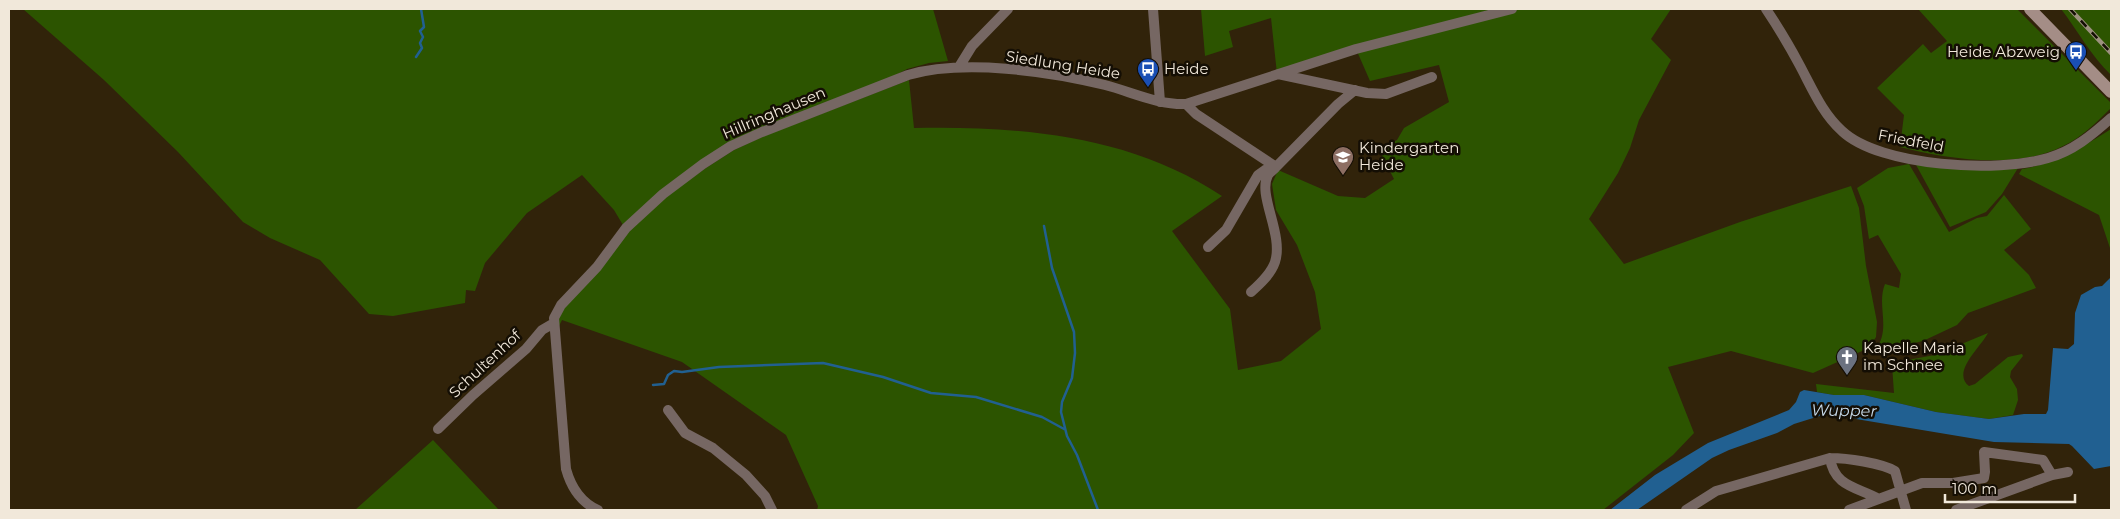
<svg xmlns="http://www.w3.org/2000/svg" width="2120" height="519" viewBox="0 0 2120 519" font-family="Montserrat,sans-serif">
<rect width="100%" height="100%" fill="#31230a"/>
<!-- green -->
<path fill="#2c5400" d="M23,9H933L948,61L929,63L907,69L879,84L759,128L623,225L614,210L582,175L527,213L485,263L475,291L466,290L465,303L393,316L369,314L320,260L270,238L243,222L178,152L104,80Z
M1201,9H1671L1651,39L1671,60L1639,120L1630,148L1618,173L1589,219L1624,264L1740,222L1851,186L1859,208L1866,266L1877,322L1876,337L1870,346L1862,351L1813,373L1731,351L1668,367L1694,433L1673,455L1603,510H817L818,506L786,435L682,362L562,320L558,328L557,320L563,307L632,227L666,196L706,168L734,150L764,136L909,80L914,128C1021,126 1130,135 1222,196L1172,231L1230,309L1238,370L1281,361L1321,329L1315,292L1297,245L1276,210L1272,184L1278,170L1338,196L1365,198L1394,179L1379,150L1397,140L1404,128L1449,102L1439,65L1370,81L1356,49L1277,74L1271,18L1229,31L1233,47L1205,56Z
M1918,9H2017L2111,103V108C2096,123 2082,137 2063,146C2017,170 1947,159 1900,147L1904,115L1877,88L1923,44L1931,53L1947,41Z
M2061,9H2111V75C2091,56 2078,31 2061,9Z
M2111,129V251L2099,215L2019,174L2022,169C2056,163 2083,147 2111,129Z
M1915,163L2018,168L2002,194L1986,212L1950,227Z
M1909,164L1949,232L1977,218L1987,216L2004,195L2031,229L2004,250L2029,275L2036,288L1968,313L1957,325L1923,341L1880,351L1875,350C1892,329 1876,306 1885,284L1899,288L1901,274L1878,235L1869,239L1864,206L1857,188L1888,168Z
M1988,333C1981,347 1951,372 1969,386L1975,384L2008,357L2022,354L2023,356L2011,371L2010,377L2017,389L2018,400L2013,415L1989,419L1936,412L1864,395H1834L1817,392L1816,384L1894,393L1892,365L1896,362L1935,355Z
M433,440L499,510H355Z"/>
<!-- water -->
<path fill="#216091" d="M2111,277V466L2094,469L2072,446L2069,444L1994,442L1826,414L1794,424L1777,433L1729,450L1712,458L1637,510H1610L1655,475L1708,443L1789,410L1796,402L1800,392L1804,390L1834,395H1864L1936,412L1989,419L2024,414H2046L2048,410L2053,348L2068,349L2074,344L2075,313L2081,295L2095,287L2102,286Z"/>
<g fill="none" stroke-linecap="round" stroke-linejoin="round">
<!-- stream -->
<path stroke="#216091" stroke-width="2.5" d="M416,57L422,48L420,43L423,37L420,31L424,27L421,9
M1044,226L1052,268L1074,332L1075,353L1072,378L1062,402L1061,412L1067,436L1077,455L1098,510
M653,385L664,384L668,375L674,371L682,372L719,367L823,363L883,377L931,393L976,397L1042,417L1064,429"/>
<!-- minor -->
<path stroke="#766763" stroke-width="10" d="M1153,9L1160,102
M1766,9C1778,27 1789,45 1799,64C1812,88 1822,113 1842,131C1880,167 1999,173 2048,158C2073,151 2092,135 2111,118
M959,67L972,46L1008,9
M1278,74L1367,93L1386,94L1432,77
M1186,104L1196,114L1276,167L1338,104L1355,90
M1208,247L1226,230L1258,175L1265,170L1275,168
M1251,292C1260,284 1271,274 1275,262C1284,234 1257,195 1268,175C1270,172 1274,170 1276,167
M668,410L685,433L713,448L746,475L765,496L772,510
M438,429L473,395L526,349L542,330L554,323
M1830,458C1834,487 1858,487 1879,499
M598,510C580,502 571,487 566,469L554,318L561,305L597,267L626,228L663,194L703,164L731,146L762,132L908,75C963,59 1049,71 1105,85C1132,92 1158,105 1186,104L1356,49L1512,9
M1686,510L1716,491L1830,458C1847,458 1881,463 1895,471L1906,510
M1849,510L1922,483H1953L1984,478L1985,472L1984,452L2043,460L2052,475
M1956,510L2052,475L2068,472"/>
<!-- secondary -->
<path stroke="#a48d86" stroke-width="12" d="M2030,9L2111,92"/>
<!-- rail casing -->
<g stroke="#9c917e" stroke-width="4.5">
<path id="rail" d="M2070,9L2111,53"/>
</g>
<!-- rail -->
<use href="#rail" stroke="#140e04" stroke-width="2.5" stroke-dasharray="8" stroke-linecap="butt"/>
</g>
<!-- icons -->
<defs>
<g id="bus-pin" transform="scale(1.125)"><path d="M0 17L-7.5 6A9.5 9.5 0 1 1 7.5 6Z" fill="#1a4fb4" stroke="#140e04"/><path d="M-5-6H5V4H4V6H2V4H-2V6H-4V4H-5ZM-3.5-4V0h7V-4ZM-3.5 1.2v1.5H-2V1.2ZM2 1.2v1.5H3.5V1.2Z" fill="#fff"/></g>
<g id="school-pin" transform="scale(1.125)"><path d="M0 17L-7.5 6A9.5 9.5 0 1 1 7.5 6Z" fill="#8d6e63" stroke="#140e04"/><path d="M0-5L7-2L0 1L-7-2ZM-4 1L0 2.5L4 1V4Q0 6-4 4Z" fill="#fff"/></g>
<g id="church-pin" transform="scale(1.125)"><path d="M0 17L-7.5 6A9.5 9.5 0 1 1 7.5 6Z" fill="#6b7280" stroke="#140e04"/><path d="M-1.2-6h2.4v3.5h3.3v2.4h-3.3V6h-2.4V-.1h-3.3v-2.4h3.3Z" fill="#fff"/></g>
</defs>
<g fill-rule="evenodd">
<use href="#bus-pin" x="2076" y="52"/>
<use href="#bus-pin" x="1148" y="69"/>
<use href="#school-pin" x="1343" y="157"/>
<use href="#church-pin" x="1847" y="357"/>
</g>
<g text-anchor="middle" stroke-width="5" stroke-linejoin="round" paint-order="stroke">
<!-- poi labels -->
<g font-size="15" fill="#f1e8da" stroke="#140e04" text-anchor="start">
<text x="2060" y="57" text-anchor="end">Heide Abzweig</text>
<text x="1164" y="74">Heide</text>
<text x="1359" y="153">Kindergarten<tspan x="1359" dy="17">Heide</tspan></text>
<text x="1863" y="353">Kapelle Maria<tspan x="1863" dy="17">im Schnee</tspan></text>
</g>
<!-- street labels -->
<g font-size="15" fill="#f1e8da" stroke="#140e04">
<text transform="translate(1063 65) rotate(9)" y="5">Siedlung Heide</text>
<text transform="translate(774 113) rotate(-23)" y="5">Hillringhausen</text>
<text transform="translate(1911 141) rotate(11)" y="5">Friedfeld</text>
<text transform="translate(485 364) rotate(-43)" y="5">Schultenhof</text>
</g>
<!-- water labels -->
<g font-size="16" font-style="italic" fill="#c8dbec" stroke="#140e04">
<text transform="translate(1844 410) rotate(1)" y="6">Wupper</text>
</g>
</g>
<!-- border -->
<rect width="2120" height="519" fill="none" stroke="#f1e8da" stroke-width="20"/>
<!-- scale -->
<path d="M1945 494v8h130v-8" fill="none" stroke="#f1e8da" stroke-width="2.5"/>
<text x="1952" y="494" font-size="15" fill="#f1e8da" stroke="#140e04" stroke-width="4" paint-order="stroke">100 m</text>
</svg>
